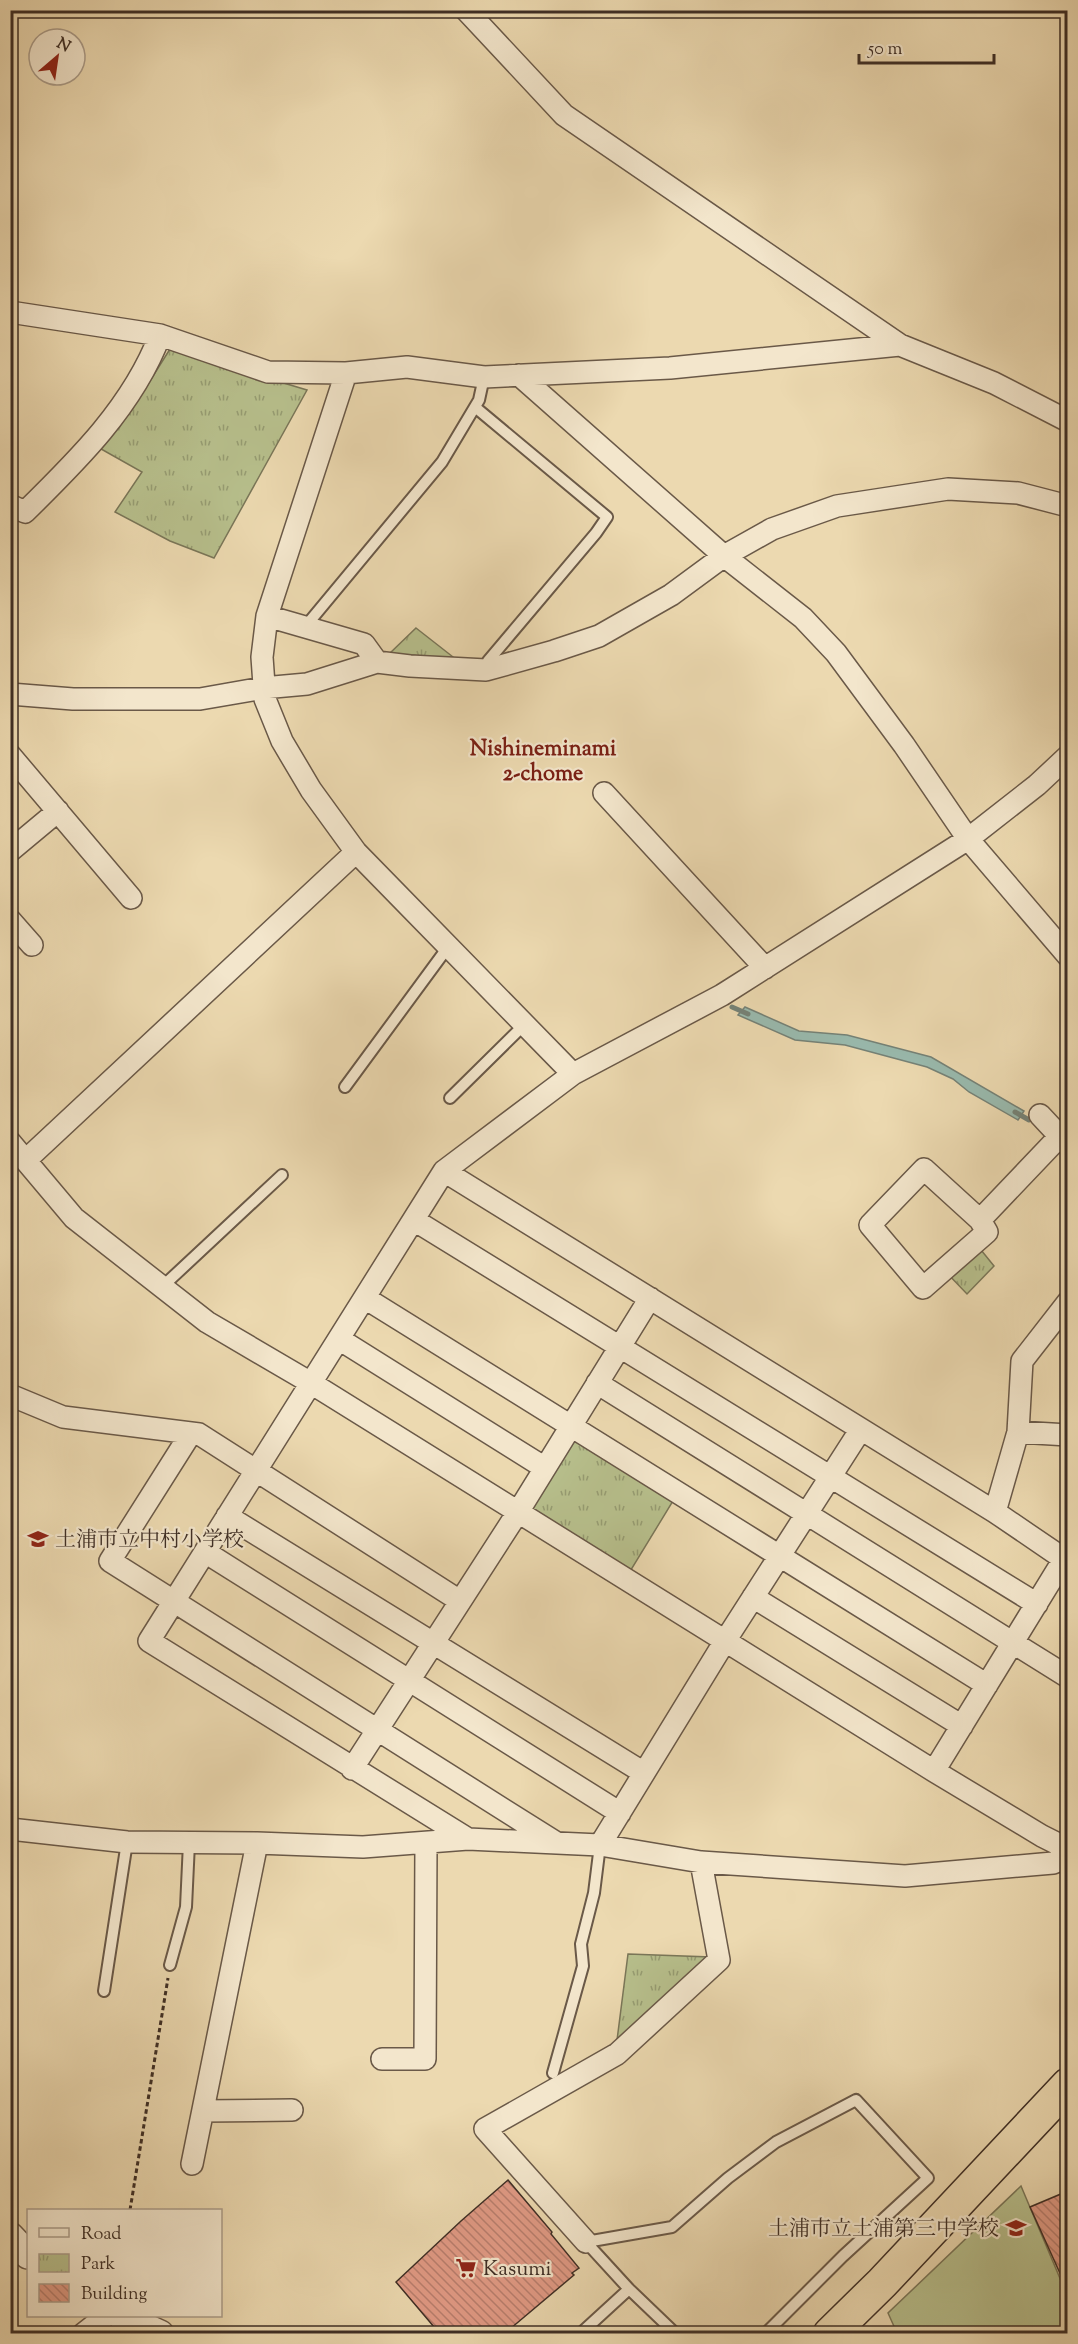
<svg xmlns="http://www.w3.org/2000/svg" width="1078" height="2344" viewBox="0 0 1078 2344" font-family="'Sorts Mill Goudy','Noto Serif JP',serif">
<defs>
<pattern id="park-tufts" width="24" height="20" patternUnits="userSpaceOnUse" patternTransform="scale(1.5)"><rect width="24" height="20" fill="#b7bf8c"/><path d="M3 7l-1-3M5 7V3M7 7l1-3M15 17l-1-3M17 17v-4M19 17l1-3" fill="none" stroke="#969c72"/></pattern>
<pattern id="building-back-hatch" width="6" height="6" patternUnits="userSpaceOnUse" patternTransform="scale(1.5)"><rect width="6" height="6" fill="#e19a85"/><path d="M-1 5l2 2M0 0l6 6M5-1l2 2" fill="none" stroke="#b87e6d"/></pattern>
</defs>
<rect width="100%" height="100%" fill="#ecd9b0"/>
<filter id="stains"><feTurbulence type="fractalNoise" baseFrequency=".00333" numOctaves="4"/><feColorMatrix values="0 0 0 0 .2 0 0 0 0 .09 0 0 0 0 .02 0 0 0 .5 -.17"/></filter>
<radialGradient id="worn" r=".72"><stop offset=".6" stop-color="#630" stop-opacity="0"/><stop offset="1" stop-color="#630" stop-opacity=".3"/></radialGradient>
<!-- grass -->
<path fill="#b7bf8c" stroke="#7a7658" stroke-width="1.5" d="M1021,2186L1067,2295V2328L1055,2334L897,2333L888,2313Z"/>
<!-- park -->
<path fill="url(#park-tufts)" stroke="#7a7658" stroke-width="1.5" d="M170,349L307,390L214,558L170,541L115,512L142,472L94,445L123,411L143,392Z
M416,628L462,664L413,655H388Z
M977,1245L994,1266L967,1294L946,1272Z
M571,1432L676,1496L626,1578L522,1514Z
M628,1954L710,1957L616,2048Z"/>
<!-- water -->
<path fill="#99baae" stroke="#758277" stroke-width="1.5" d="M745,1007L799,1031L847,1035L931,1057L1024,1111L1018,1120L969,1092L953,1079L927,1067L845,1045L795,1040L738,1015Z"/>
<g fill="none" stroke-linecap="round" stroke-linejoin="round">
<!-- stream -->
<path stroke="#758277" stroke-width="5" d="M732,1007L748,1014
M1015,1112L1029,1120"/>
</g>
<!-- building -->
<path fill="url(#building-back-hatch)" stroke="#3e2e25" stroke-width="1.5" d="M508,2180L552,2232L551,2234L579,2268L572,2273L574,2275L504,2334H440L396,2282L461,2221Z
M1068,2191V2291L1030,2207Z"/>
<g fill="none" stroke-linecap="round" stroke-linejoin="round">
<!-- service casing -->
<g stroke="#6a5948" stroke-width="14">
<path id="service" d="M475,407L607,517L596,533L488,661L486,670
M305,627L442,462L479,400L484,377
M345,1087L448,947
M450,1098L524,1025
M162,1287L282,1175
M170,1965L186,1907L189,1843
M104,1991L127,1842
M553,2073L583,1966L581,1944L594,1893L600,1845
M580,2334L629,2289
M676,2334L629,2289L586,2242L672,2227L728,2178L776,2142L856,2100L928,2178L843,2256L765,2334"/>
</g>
<!-- minor casing -->
<g stroke="#6a5948" stroke-width="24">
<path id="minor" d="M466,10L564,115L900,345L994,383L1068,421
M10,312L160,335L268,372L346,373L407,367L484,377L670,368L900,345
M346,373L267,616L262,657L265,699L282,741L311,790L356,852L573,1074
M519,375L724,556L803,618L836,653L904,745L968,839L1068,956
M10,505L25,512C78,460 133,406 160,335
M267,616L364,644L377,662
M10,694L73,699H200L263,688L307,684L377,662L410,666L486,670L554,651L599,636L671,595L724,556L772,529L837,506L948,489L1018,493L1068,506
M10,755L131,898
M604,793L765,968
M10,851L58,811
M10,920L32,945
M1040,1115L1068,1145
M10,1142L74,1218L207,1322L311,1383L934,1771L1042,1836L1068,1849
M26,1160L356,852
M444,1171L995,1512L1064,1559L934,1771
M414,1220L1037,1604
M980,1220L924,1169L870,1225L923,1288L987,1232L980,1220L1060,1136
M365,1298L987,1685
M339,1339L545,1468
M597,1383L1068,1677
M10,1395L63,1417L199,1434L460,1601
M1018,1432L1068,1435
M191,1433L110,1561L555,1842
M995,1512L1018,1432L1022,1361L1068,1302
M227,1516L644,1773
M205,1552L620,1813
M753,1597L962,1726
M352,1769L518,1512L650,1298
M10,1829L127,1842L257,1843L363,1847L468,1839L600,1845L701,1862L905,1876L1053,1863L1068,1857
M468,1839L149,1641L444,1171L573,1074L722,995L968,839L1037,785L1068,756
M600,1845L725,1641L861,1429
M382,2059H425L426,1843
M203,2111L292,2110
M192,2164L257,1843
M586,2242L485,2129L617,2054L719,1960L701,1862
M83,2334L106,2316"/>
</g>
<!-- tertiary casing -->
<g stroke="#6a5948" stroke-width="30">
<path id="tertiary" d="M10,2236L28,2255
M121,2316L160,2334"/>
</g>
<!-- trunk casing -->
<g stroke="#3e2e25" stroke-width="36">
<path id="trunk" d="M830,2334L882,2283L1068,2085"/>
</g>
<!-- path -->
<path stroke="#3e2e25" stroke-width="3" stroke-dasharray="4.5 3" stroke-linecap="butt" d="M130,2210L168,1978"/>
<!-- service -->
<use href="#service" stroke="#f3e6cc" stroke-width="10"/>
<!-- minor -->
<use href="#minor" stroke="#f3e6cc" stroke-width="21"/>
<!-- tertiary -->
<use href="#tertiary" stroke="#f3e6cc" stroke-width="27"/>
<!-- trunk -->
<use href="#trunk" stroke="#ecd9b0" stroke-width="33"/>
</g>
<!-- icons -->
<defs>
<g id="school-bare" transform="scale(1.62)"><path d="M0-5L7-2L0 1L-7-2ZM-4 1L0 2.5L4 1V4Q0 6-4 4Z" fill="#8f2418" stroke="#f3e6cc" stroke-width="2.5" paint-order="stroke"/></g>
<g id="supermarket-bare" transform="scale(1.62)"><path d="M-6-5.5h2.5l.6 2H6L4.5 2H-2.5L-4.4-4H-6ZM-1.5 3.2a1.3 1.3 0 1 0 .1 0ZM3 3.2a1.3 1.3 0 1 0 .1 0Z" fill="#8f2418" stroke="#f3e6cc" stroke-width="2.5" paint-order="stroke"/></g>
</defs>
<g fill-rule="evenodd">
<use href="#school-bare" x="38" y="1539"/>
<use href="#school-bare" x="1016" y="2228"/>
<use href="#supermarket-bare" x="466" y="2268"/>
</g>
<g text-anchor="middle" stroke-width="4.5" stroke-linejoin="round" paint-order="stroke">
<!-- poi labels -->
<g font-size="21" fill="#3e2e25" stroke="#f3e6cc" text-anchor="start">
<text x="55" y="1546">土浦市立中村小学校</text>
<text x="999" y="2235" text-anchor="end">土浦市立土浦第三中学校</text>
<text x="483" y="2275">Kasumi</text>
</g>
<!-- neighbourhood labels -->
<g font-size="22" font-weight="bold" fill="#7a1f14" stroke="#f3e6cc">
<text x="543" y="755">Nishineminami<tspan x="543" dy="25">2-chome</tspan></text>
</g>
</g>
<!-- margin -->
<rect width="1078" height="2344" fill="none" stroke="#ecd9b0" stroke-width="36"/>
<rect x="12" y="12" width="1054" height="2320" fill="none" stroke="#3e2e25" stroke-width="3"/>
<rect x="18" y="18" width="1042" height="2308" fill="none" stroke="#3e2e25" stroke-width="1.5"/>
<!-- legend -->
<rect x="27" y="2209" width="195" height="108" fill="#f3e6cc" stroke="#ab9c89" stroke-width="1.5"/>
<rect x="39" y="2228" width="30" height="9" fill="#f3e6cc" stroke="#ab9c89" stroke-width="1.5"/>
<text x="81" y="2239" font-size="18" fill="#3e2e25">Road</text>
<rect x="39" y="2254" width="30" height="18" fill="url(#park-tufts)" stroke="#ab9c89" stroke-width="1.5"/>
<text x="81" y="2269" font-size="18" fill="#3e2e25">Park</text>
<rect x="39" y="2284" width="30" height="18" fill="url(#building-back-hatch)" stroke="#ab9c89" stroke-width="1.5"/>
<text x="81" y="2299" font-size="18" fill="#3e2e25">Building</text>
<!-- north arrow -->
<g transform="translate(57 57) rotate(29)"><circle r="28" fill="#f3e6cc" stroke="#ab9c89" stroke-width="1.5"/>
<path d="M0-4.5L10 22L0 15L-10 22Z" fill="#8f2418"/>
<text y="-9" font-size="16" font-weight="bold" text-anchor="middle" fill="#3e2e25">N</text>
</g>
<!-- scale -->
<path d="M859 54v9h135v-9" fill="none" stroke="#3e2e25" stroke-width="3"/>
<text x="868" y="54" font-size="18" fill="#3e2e25" stroke="#f3e6cc" stroke-width="4.5" paint-order="stroke">50 m</text>
<rect width="100%" height="100%" filter="url(#stains)"/>
<rect width="100%" height="100%" fill="url(#worn)"/>
</svg>
